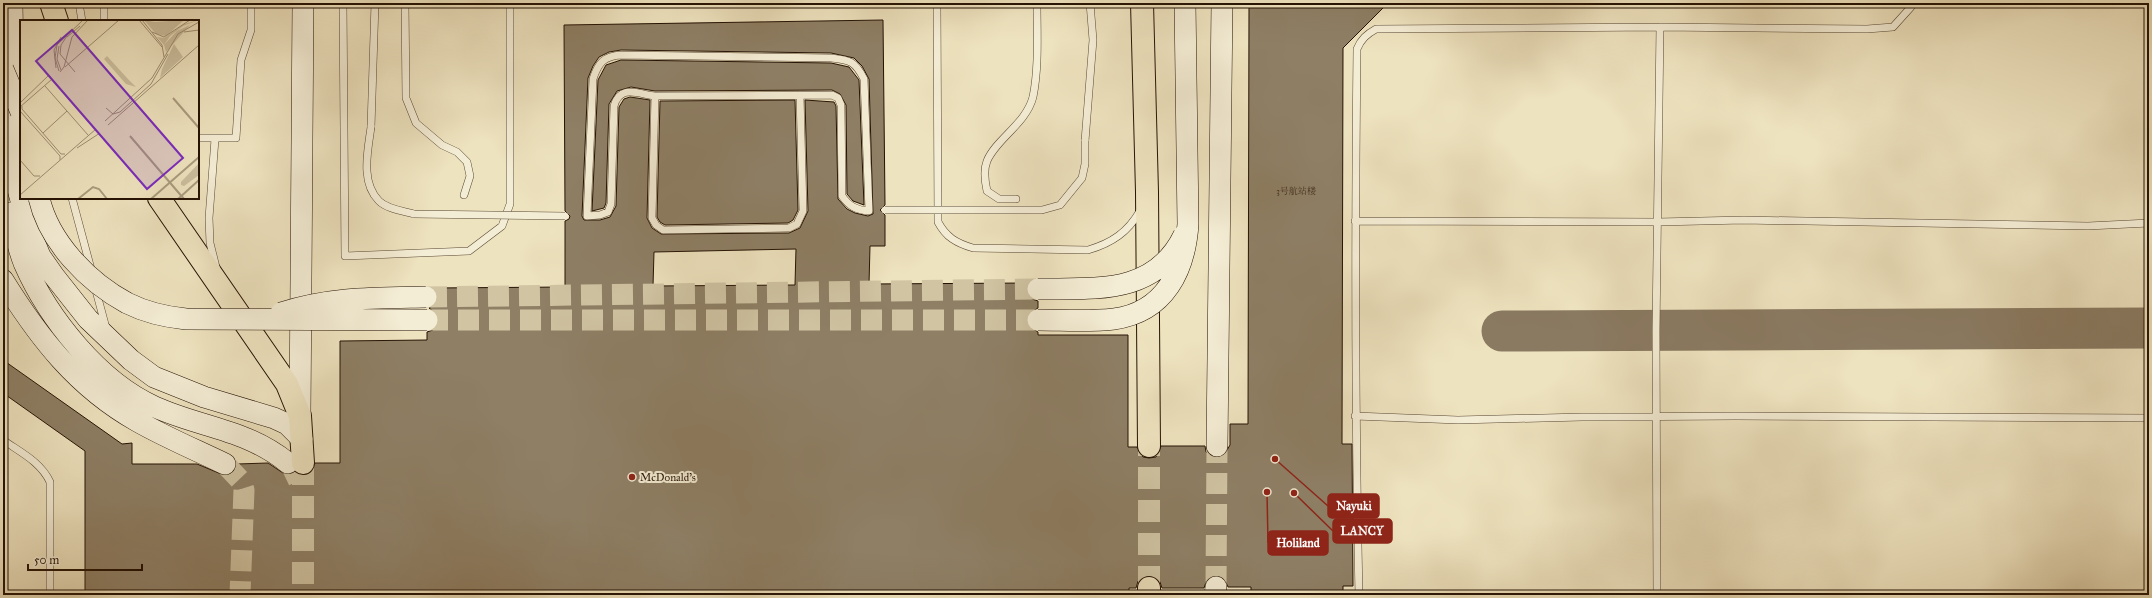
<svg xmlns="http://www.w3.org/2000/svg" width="2152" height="598" viewBox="0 0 2152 598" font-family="'IM FELL Great Primer','Noto Serif SC',serif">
<rect width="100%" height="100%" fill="#eee3bf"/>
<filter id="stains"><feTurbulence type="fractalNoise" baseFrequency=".005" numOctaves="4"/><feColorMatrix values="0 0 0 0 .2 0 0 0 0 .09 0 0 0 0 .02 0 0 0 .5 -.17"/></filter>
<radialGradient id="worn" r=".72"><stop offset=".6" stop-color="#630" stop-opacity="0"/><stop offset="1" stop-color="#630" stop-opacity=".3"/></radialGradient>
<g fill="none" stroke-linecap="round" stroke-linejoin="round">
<!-- taxiway -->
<path stroke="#8a7a62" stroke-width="41" d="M1502,331L2149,328"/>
</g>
<!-- building -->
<path fill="#8e7f65" stroke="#251204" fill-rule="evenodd" d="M1249,3H1388L1343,48L1342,444H1352L1353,586H1343V595H1251V587H1228L1224,578L1217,575L1207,579L1204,588H1162L1160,582L1156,577L1149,576L1138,581L1136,588H1129V595H85V451L3,393V360L122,444L132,443V464H197L226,476L232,474L237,464L268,463L286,475L295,472L303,475L310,473L315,463H340V341L427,340V332L433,330L439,320L437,314L429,308L436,303L438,297L433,288L565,287V221L569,219L570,216L565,211L564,25L883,20L885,205L880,210L885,215V246H870L869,284L1028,283L1026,289L1027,295L1032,299L1038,301V308L1028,314L1026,320L1028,326L1038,332V335H1128V447H1137L1143,457L1149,458L1156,457L1161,446H1205L1206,452L1211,456L1216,458L1223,457L1230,445V424H1248ZM621,50L831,53L854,58L862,66L869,79L873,214L868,216L855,213L847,209L838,199L836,106L834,102L805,100L808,211L800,228L789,233L661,234L652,228L647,218L650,100L630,97L624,99L619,107L616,206L610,217L600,220H584L582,216L588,78L593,66L599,57L609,52ZM796,249L795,285L653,286L654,252Z
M621,60L831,63L849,67L859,80L864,205L853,201L847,194L846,105L840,94L832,90L655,91L631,87L617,91L609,104L606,203L604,208L592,211L598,80L606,65Z
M795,100L798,210L793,220L788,223L665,225L660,222L657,217L660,101Z"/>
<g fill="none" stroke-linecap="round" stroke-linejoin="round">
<!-- secondary-tunnel -->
<path stroke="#d0c4a3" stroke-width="21" stroke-dasharray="21 10" stroke-linecap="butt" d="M426,297L1038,289
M427,320H1038
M288,463L292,467L302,488
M225,464L241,481L244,490L240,595
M1216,587L1217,446"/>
<!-- highway-tunnel -->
<path stroke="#d0c4a3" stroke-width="22" stroke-dasharray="22 11" stroke-linecap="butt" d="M303,463V595
M1149,588V446"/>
<!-- lane casing -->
<g stroke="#574633" stroke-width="8">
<path id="lane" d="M79,3L82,21
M343,3L345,256L469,251L502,226L510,204V3
M405,3L406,98L416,123L442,145L457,152L467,162L470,176L464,195
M937,3L938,222C946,237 956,243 973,248L1088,250C1112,243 1128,232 1140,211
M104,21V3
M621,55L831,58C850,60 855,61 864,79L869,211C856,210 849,206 842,196L841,105L838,98L832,95L655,96C638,94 620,84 614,106L611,204L608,212L600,215L587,216L593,79C598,63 604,56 621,55Z
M655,96L652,218L656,225L663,230L789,228L797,224L803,211L800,95
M371,127L375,3
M198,138H236L241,60L251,30V3
M215,139L209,218L210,243L216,267
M1085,141L1093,40L1090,3
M72,198L91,269
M1016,199H999L987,191C985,182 983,171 987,161C996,139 1026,124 1033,97C1039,67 1037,34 1037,3
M1355,221L1658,222L1744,220L2088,226L2149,223
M95,287L106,328
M1355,416L1458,420L1582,417L1735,416L2149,418
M3,440C20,452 41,462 50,482V595
M1359,595C1355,413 1355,231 1357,49C1361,39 1367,34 1376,29L1660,27
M1657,595L1656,330L1660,27L1867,29L1893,27L1911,7V3"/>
</g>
<!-- secondary casing -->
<g stroke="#251204" stroke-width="22">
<path id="secondary" d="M12,3L15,179L29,229L40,256L54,276L88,319L131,360L154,377L204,397L274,418L287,424L302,439
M10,213C14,230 18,248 24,263C48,318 99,382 155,407C202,428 246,429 288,463
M3,280C39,338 77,387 137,421C165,437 196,450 225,464
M300,416L303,3
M1217,446L1222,3
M1215,595L1216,587"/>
</g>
<!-- highway casing -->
<g stroke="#251204" stroke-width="24">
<path id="highway" d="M51,3L57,21
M1142,3L1147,192L1149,446
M159,198L287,384L300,416L303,463
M1149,588V595"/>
</g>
<!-- lane -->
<use href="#lane" stroke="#f4edd5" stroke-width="7"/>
<!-- secondary -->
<use href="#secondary" stroke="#f4edd5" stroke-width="21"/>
<!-- highway -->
<use href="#highway" stroke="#eee3bf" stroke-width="22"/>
<!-- lane-bridge casing -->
<g stroke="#574633" stroke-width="8" stroke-linecap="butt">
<path id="lane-bridge" d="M371,127C368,150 360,182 379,201C387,209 403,211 414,214L565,216
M885,210H1042L1060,205L1082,178L1085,164V141"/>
</g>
<!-- secondary-bridge casing -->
<g stroke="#251204" stroke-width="22" stroke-linecap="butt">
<path id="secondary-bridge" d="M3,69L21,112
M39,198C49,242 88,282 127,303C145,312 166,317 186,319L427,320
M1038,289C1094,288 1155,296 1184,235
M281,313C331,297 375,298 426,297
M1038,320C1063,320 1089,322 1114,319C1165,312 1185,270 1188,224L1185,3"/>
</g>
<!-- lane-bridge -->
<use href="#lane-bridge" stroke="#f4edd5" stroke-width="7"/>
<!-- secondary-bridge -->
<use href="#secondary-bridge" stroke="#f4edd5" stroke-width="21"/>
</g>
<!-- markers -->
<circle fill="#8f2418" stroke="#f4edd5" stroke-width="1.5" cx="632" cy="477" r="4"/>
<g text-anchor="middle" stroke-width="4" stroke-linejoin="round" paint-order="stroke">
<!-- number labels -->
<g font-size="9" fill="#3f2d1c">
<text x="1296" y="194">3号航站楼</text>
</g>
<!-- poi labels -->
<g font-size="11" fill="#251204" stroke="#f4edd5" text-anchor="start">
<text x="640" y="481">McDonald's</text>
</g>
</g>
<!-- overview -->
<g transform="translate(20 20)">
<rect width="179" height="179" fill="#eee3bf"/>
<path d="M124,0L135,2L164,0L146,16L136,14ZM179,0L163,6L150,16L144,25L157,11L170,5L146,32L144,25L137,17L144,18L164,4ZM154,24L163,37L140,58L142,49ZM87,36L107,58L116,67L106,64L84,39ZM179,143V155L164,166L161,165V162Z" fill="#ccbf9f"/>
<path fill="none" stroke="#aa9c7f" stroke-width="2" d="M153,78L179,108M110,116L164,179M58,179L73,167L79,169L87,179M131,179L179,137M158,179L179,160"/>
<path fill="none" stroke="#9e8f74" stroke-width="1" d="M119,0L142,27M122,0L142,25L144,37M132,12L144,17L170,0M164,12L179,10M47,16L41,25L40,34L55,52M47,17L60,6M39,26L37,39L41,50M45,47L99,0M36,48L34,30L41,17M39,51L35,38L37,25L63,0M40,52L44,47L52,17L68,0M25,66L68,115M0,83L28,56M2,86V89L41,134H45M0,87L31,60M86,88L93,94L100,92L131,64L148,34M0,91L40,136V140M85,101L132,58L158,14L179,2M88,105L179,25M23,113L47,91M57,128L80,113M0,140L14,156H20M0,175L76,109"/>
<path fill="#7b2cbf" fill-opacity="0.15" stroke="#7b2cbf" stroke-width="2" d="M52,10L163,138L127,169L16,41Z"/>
<rect width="179" height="179" fill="none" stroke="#251204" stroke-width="2"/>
</g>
<!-- callouts -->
<path fill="none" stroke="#8f2418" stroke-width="1.5" d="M1275 459L1328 506M1294 493L1333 531M1267 492L1268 543"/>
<g fill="#8f2418" stroke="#f4edd5" stroke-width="1.5">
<circle cx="1275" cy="459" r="4"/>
<circle cx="1294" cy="493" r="4"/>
<circle cx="1267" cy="492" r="4"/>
</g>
<g fill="#8f2418" stroke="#8f2418" stroke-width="1.5">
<rect x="1328" y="494" width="51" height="24" rx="4"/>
<rect x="1333" y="519" width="59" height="24" rx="4"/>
<rect x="1268" y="531" width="60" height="24" rx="4"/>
</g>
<g font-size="12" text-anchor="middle" font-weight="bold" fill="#fff">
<text x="1354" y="510">Nayuki</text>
<text x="1362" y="535">LANCY</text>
<text x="1298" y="547">Holiland</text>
</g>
<!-- margin -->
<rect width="2152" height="598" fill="none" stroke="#eee3bf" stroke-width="16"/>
<rect x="4" y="4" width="2144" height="590" fill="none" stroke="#251204" stroke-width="2"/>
<rect x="8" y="8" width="2136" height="582" fill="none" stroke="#251204"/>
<!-- scale -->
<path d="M28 564v6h114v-6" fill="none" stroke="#251204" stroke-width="2"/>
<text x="34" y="564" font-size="12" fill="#251204" stroke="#f4edd5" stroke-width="3" paint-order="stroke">50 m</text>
<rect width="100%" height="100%" filter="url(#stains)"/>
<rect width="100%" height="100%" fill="url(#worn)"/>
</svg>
